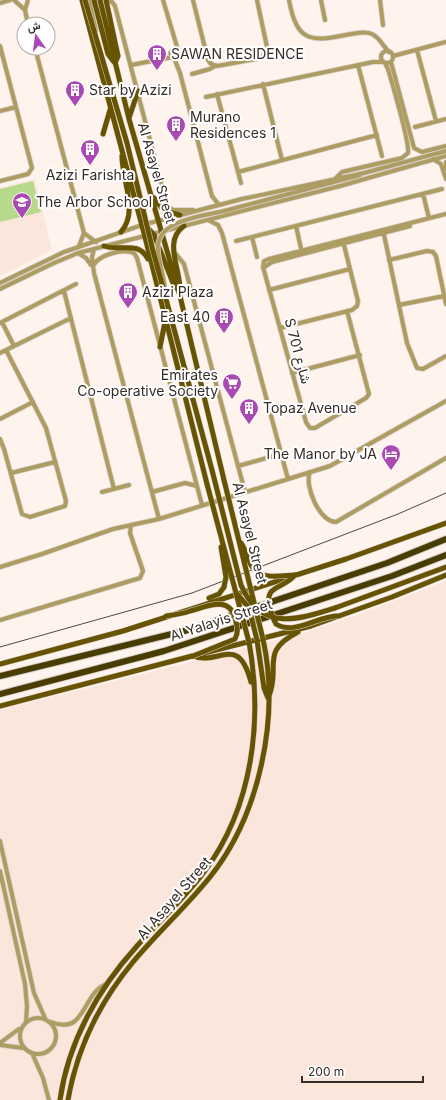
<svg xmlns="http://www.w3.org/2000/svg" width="446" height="1100" viewBox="0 0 446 1100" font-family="Inter,Vazirmatn,sans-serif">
<rect width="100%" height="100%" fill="#fef3ed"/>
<!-- built -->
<path fill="#fbe6db" d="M35,179L52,250L0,276V188Z
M446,581V1100H0V710L297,635L359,614Z"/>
<!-- green -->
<path fill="#b6d98c" d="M33,181L41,212L0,222V189Z"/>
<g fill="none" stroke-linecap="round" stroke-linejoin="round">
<!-- minor casing -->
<g stroke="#dacfc9" stroke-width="5.5">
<path id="minor" d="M14,0L25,10L28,24
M89,0L96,31
M106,0L112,2L115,6L167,205L173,210H193
M163,0L178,50
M193,0L208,60L211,64L217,66L261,58L266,53L267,47L257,0
M289,0C297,44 312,42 351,34C358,33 365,31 372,34C380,38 383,46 389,52
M321,0L325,20
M380,0L383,25
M0,3L10,0
M25,10L28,0
M0,46L32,168L28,174L0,181
M35,48L84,233L79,246
M170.5 54a4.5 4.5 0 1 1 9 0a4.5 4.5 0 1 1-9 0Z
M417,50L436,121
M381 57a6 6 0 1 1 12 0a6 6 0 1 1-12 0Z
M393,56L446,42
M174,58L180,73L212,196L219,205
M391,62L414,148L422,152L446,146
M131,65L173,57
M358,65L382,156
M192,74L210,69L215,66
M263,84L282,160
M217,94L241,183
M206,97L373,62H384
M0,111L16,107
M415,127L446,119
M433,159L441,164L446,179
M446,162V169
M238,172L377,135
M335,179L342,172L402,158L408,153C410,143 392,83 388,69L385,63
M423,194L429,218
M224,211L360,175
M208,220L218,225L222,233L288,479
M296,226L302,253
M383,230L407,343L417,368L423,369L446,356
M84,233L96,242
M252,237L257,257
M236,241L442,189
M94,249L92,257L94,273L159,519
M78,253L86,258L91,265
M175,253L184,264L245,492
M389,260L427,251L433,252L436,256L446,304
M93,266C98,255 123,248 134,253L137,258L202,505
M263,268L272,262L410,226
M0,283L64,252L142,225L242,199L364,173L446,151
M0,289L54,263L78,253L340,186L446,156
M269,290L350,269
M64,291L114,489
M399,305L444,296
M347,311L369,394L366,398L315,428H310L306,422L263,267L264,261L269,259L446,214
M2,322L14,346
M0,323L76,284
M280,328L352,310L357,306L358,301L343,241
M0,353L71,318
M292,373L360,355
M0,419L33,402
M0,439L4,449L22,514L30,517L65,506L66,501L46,428L6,350
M238,466L281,454
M310,472C304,485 319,522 336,522L446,458
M11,473L55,462
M102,492L129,485
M152,492L185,483L197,486
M0,567L42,554L113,529L159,519L330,466L446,401
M0,620L140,578L143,571L130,533L131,525
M0,841L34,993L45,1018
M0,871L25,984L27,1006L26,1022
M20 1036a18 18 0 1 1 36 0a18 18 0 1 1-36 0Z
M51,1022C86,1036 81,995 106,984
M0,1043L19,1029
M0,1045L23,1048
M32,1053L43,1078L49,1100"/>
</g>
<!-- major casing -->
<g stroke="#dacfc9" stroke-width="6">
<path id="major" d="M82,0L145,237L207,484
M94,0L108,54L114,62
M100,0L129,119L180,296L224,480
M106,0L118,56L115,63
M129,118L138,91
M103,134L110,110
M154,198L164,211L180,215
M147,227L154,235L175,288
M121,232C139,211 122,181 122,156
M104,246C120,252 138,240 148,259
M180,293C182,272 162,241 184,226
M160,347L165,322
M209,598L219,594L224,587
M335,608L446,567
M257,640L264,688L268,698
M204,653L311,626L392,597L446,575
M193,656C219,666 238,633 251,682
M0,664L123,631L346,559L446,523
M269,696C281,666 259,652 298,632
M0,706L196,655
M60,1100C68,1042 98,989 137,946C159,921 184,899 204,872C253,807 263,720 249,642
M68,1100C77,1048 99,1003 133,962C157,933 186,907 210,877C260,814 280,717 263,639"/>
</g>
<!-- highway casing -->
<g stroke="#dacfc9" stroke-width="8">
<path id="highway" d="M0,676L188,630L387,563L446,539
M0,694L164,651L392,576L446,555"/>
</g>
<!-- minor -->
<use href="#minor" stroke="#ad9d62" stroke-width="4"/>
<!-- major -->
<use href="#major" stroke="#665403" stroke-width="5"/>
<!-- highway -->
<use href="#highway" stroke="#493c03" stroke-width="6"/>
<!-- rail -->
<path stroke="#524843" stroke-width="1" d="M0,647L192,593L398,514L446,493"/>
<!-- minor-bridge casing -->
<g stroke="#dacfc9" stroke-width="5.5" stroke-linecap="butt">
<path id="minor-bridge" d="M165,290C164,276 159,264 158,250C155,220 203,216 224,211"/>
</g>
<!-- major-bridge casing -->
<g stroke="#dacfc9" stroke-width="6" stroke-linecap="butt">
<path id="major-bridge" d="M85,0L127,143L153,251L212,470L241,585C261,632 297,620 335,608
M224,480L263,639
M207,484L249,642
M241,543C245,549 247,556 250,563C258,581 279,576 295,575
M221,547L226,577L224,587
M295,575C283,590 263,584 270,609C272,614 273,619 276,624C294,636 319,615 339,616
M237,594L249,608L257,640
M166,616C174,615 182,614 190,611C206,607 229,595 235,618C237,626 239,631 235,639L193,656"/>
</g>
<!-- minor-bridge -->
<use href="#minor-bridge" stroke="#ad9d62" stroke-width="4"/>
<!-- major-bridge -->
<use href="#major-bridge" stroke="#665403" stroke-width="5"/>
</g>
<!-- icons -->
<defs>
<g id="building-pin" transform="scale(1)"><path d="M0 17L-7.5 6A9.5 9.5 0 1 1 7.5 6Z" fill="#a949b2" stroke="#fff"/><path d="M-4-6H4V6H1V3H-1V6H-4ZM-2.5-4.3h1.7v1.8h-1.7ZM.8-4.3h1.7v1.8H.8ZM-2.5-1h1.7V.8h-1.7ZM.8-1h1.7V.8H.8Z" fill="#fff"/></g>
<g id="school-pin" transform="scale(1)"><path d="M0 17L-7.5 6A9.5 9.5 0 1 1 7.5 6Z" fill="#a949b2" stroke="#fff"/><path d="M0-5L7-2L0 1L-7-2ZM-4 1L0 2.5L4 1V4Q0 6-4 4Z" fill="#fff"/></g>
<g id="supermarket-pin" transform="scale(1)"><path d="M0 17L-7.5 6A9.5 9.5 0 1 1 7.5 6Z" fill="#a949b2" stroke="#fff"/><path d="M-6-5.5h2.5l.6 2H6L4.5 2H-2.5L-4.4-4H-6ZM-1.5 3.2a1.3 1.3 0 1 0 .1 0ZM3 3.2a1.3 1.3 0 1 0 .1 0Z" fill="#fff"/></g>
<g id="hotel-pin" transform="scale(1)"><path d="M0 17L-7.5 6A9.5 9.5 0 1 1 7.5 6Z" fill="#a949b2" stroke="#fff"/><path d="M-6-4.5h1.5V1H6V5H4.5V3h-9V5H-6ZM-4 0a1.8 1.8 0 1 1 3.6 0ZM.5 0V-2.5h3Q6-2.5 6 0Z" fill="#fff"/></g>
</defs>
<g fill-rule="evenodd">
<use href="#building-pin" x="157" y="54"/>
<use href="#building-pin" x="75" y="90"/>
<use href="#building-pin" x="176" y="125"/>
<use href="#building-pin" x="90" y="149"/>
<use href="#school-pin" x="22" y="202"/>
<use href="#building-pin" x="128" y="292"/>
<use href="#building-pin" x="224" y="317"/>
<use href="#supermarket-pin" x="232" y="383"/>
<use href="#building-pin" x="249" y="408"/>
<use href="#hotel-pin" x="391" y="454"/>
</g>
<g text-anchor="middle" stroke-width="4" stroke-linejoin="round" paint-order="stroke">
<!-- poi labels -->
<g font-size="14" fill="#362c27" stroke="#fff" text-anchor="start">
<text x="171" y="59">SAWAN RESIDENCE</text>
<text x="89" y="95">Star by Azizi</text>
<text x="190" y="122">Murano<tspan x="190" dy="16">Residences 1</tspan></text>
<text x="90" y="180" text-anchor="middle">Azizi Farishta</text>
<text x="36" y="207">The Arbor School</text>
<text x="142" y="297">Azizi Plaza</text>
<text x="210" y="322" text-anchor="end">East 40</text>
<text x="218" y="380" text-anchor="end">Emirates<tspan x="218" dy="16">Co-operative Society</tspan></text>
<text x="263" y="413">Topaz Avenue</text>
<text x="377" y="459" text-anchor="end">The Manor by JA</text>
</g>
<!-- street labels -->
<g font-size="14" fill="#362c27" stroke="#fff">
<text transform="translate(157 173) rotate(74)" y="5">Al Asayel Street</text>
<text transform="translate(298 351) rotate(75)" y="5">S 701 شارع</text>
<text transform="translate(250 533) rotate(76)" y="5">Al Asayel Street</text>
<text transform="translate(221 620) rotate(-18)" y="5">Al Yalayis Street</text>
<text transform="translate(174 898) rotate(-49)" y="5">Al Asayel Street</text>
</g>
</g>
<!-- north arrow -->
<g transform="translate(36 36) rotate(346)"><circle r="19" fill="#ffffff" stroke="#afaba9"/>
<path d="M0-3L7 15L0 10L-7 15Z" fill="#a949b2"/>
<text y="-6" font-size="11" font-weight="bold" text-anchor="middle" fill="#362c27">ش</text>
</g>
<!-- scale -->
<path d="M302 1076v6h121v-6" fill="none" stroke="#362c27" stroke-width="2"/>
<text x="308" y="1076" font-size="12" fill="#362c27" stroke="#ffffff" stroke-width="3" paint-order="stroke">200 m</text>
</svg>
